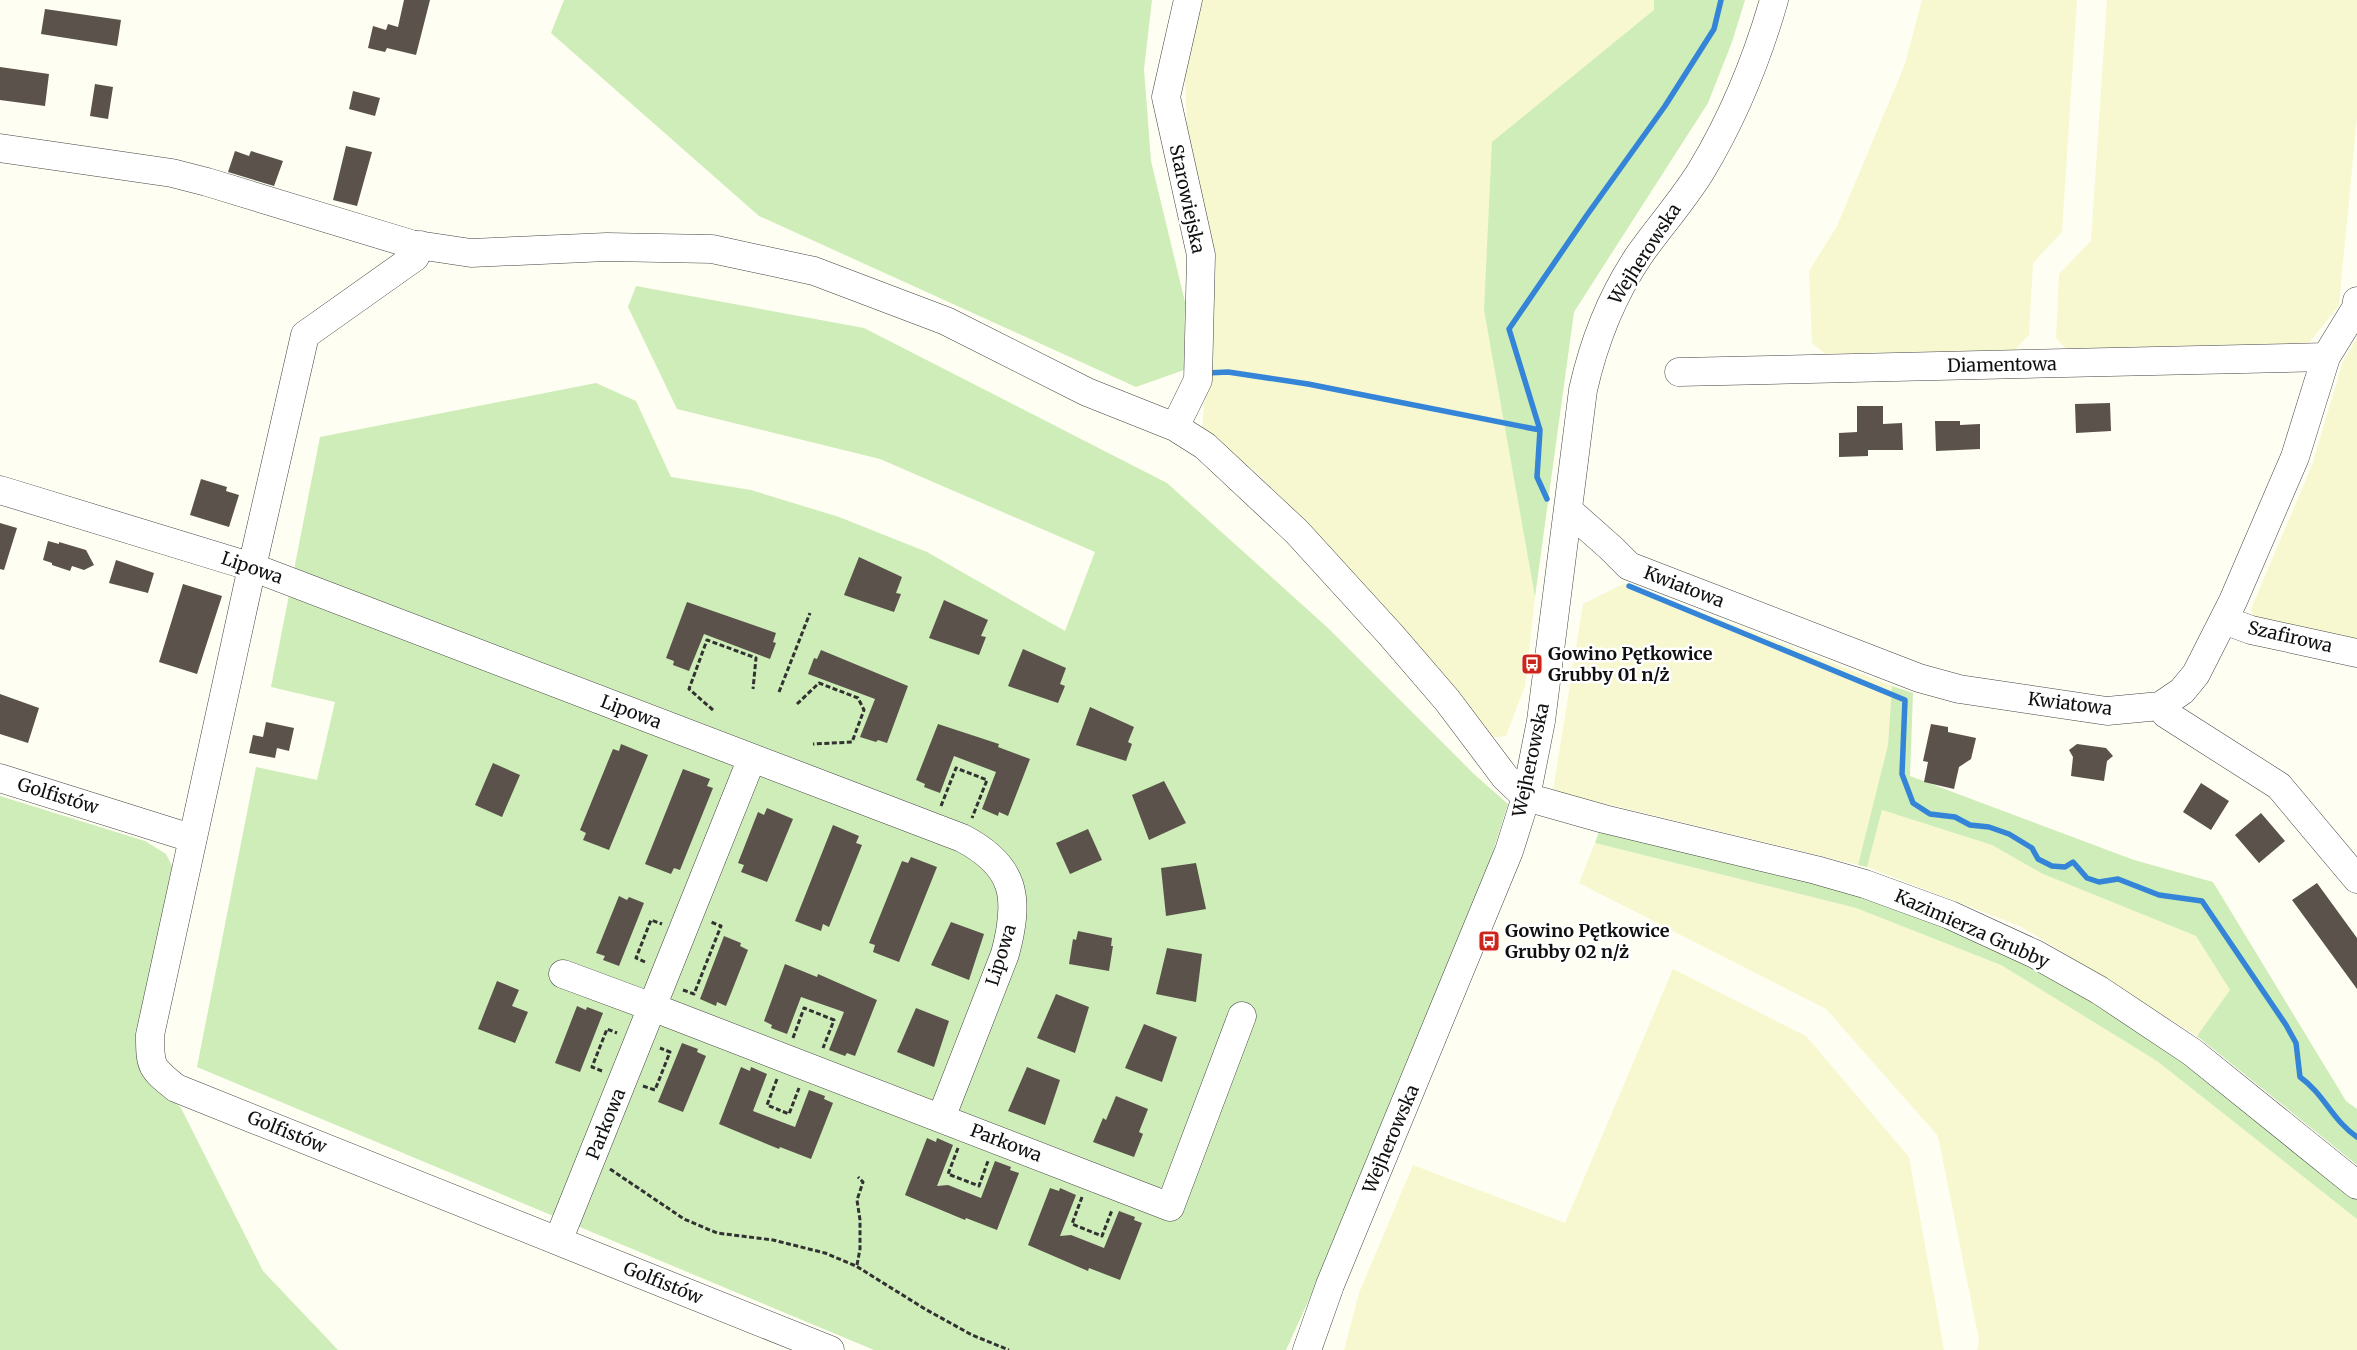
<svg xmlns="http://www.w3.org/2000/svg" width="2357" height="1350" viewBox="0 0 2357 1350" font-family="Merriweather,serif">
<rect width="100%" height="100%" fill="#fffef3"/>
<!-- farmland -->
<path fill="#f7f8d0" d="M1196,0H1654V10L1484,310L1535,597L1525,686L1506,736L1488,738L1366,589L1256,472L1202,431L1212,311L1188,151L1185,79Z
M1922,0H2077L2062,232L2033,263L2029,335L2015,350L1825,354L1812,343L1809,271L1837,226L1905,64Z
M2107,0H2357V117L2339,305L2309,343L2066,349L2056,338L2059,274L2091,241Z
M2357,338V643L2254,621L2251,609L2312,465L2343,361Z
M1625,583L1892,686L1888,745L1858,865L1553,791L1583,604Z
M1882,810L1992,845L2043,874L2196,936L2230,990L2197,1036L2022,927L1867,867Z
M1595,843L1856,908L2001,965L2157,1061L2357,1219V1350H1977L1979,1340L1938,1136L1826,1009L1579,883Z
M1673,969L1806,1036L1909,1157L1944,1350H1344L1359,1293L1413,1165L1565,1223Z"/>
<!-- green -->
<path fill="#ceedb8" d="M564,0H1152L1144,69L1151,161L1185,302L1184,370L1136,387L759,216L551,33Z
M1654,0H1745L1732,42L1708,103L1574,312L1535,597L1484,310L1492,142L1654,10Z
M636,286L864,328L1167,483L1328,628L1475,775L1508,804L1488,867L1322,1271L1286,1350H874L197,1067L256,767L317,780L335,702L271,687L320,437L596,383L636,401L671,477L751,490L839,517L927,552L1065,631L1095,552L880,459L677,409L628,307Z
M1892,686L1913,693L1910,776L2134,860L2213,882L2346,1101L2357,1109V1165L2197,1036L2230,990L2196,936L2043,874L1992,845L1882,810L1867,867L1858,865L1888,745Z
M0,796L145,841L166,854L175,872L142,1069L181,1108L263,1271L338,1350H0Z
M1601,826L1740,858L1965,930L2113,1008L2357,1195V1219L2157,1061L2001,965L1856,908L1595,843Z"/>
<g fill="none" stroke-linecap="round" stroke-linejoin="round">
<!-- stream -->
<path stroke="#3485d8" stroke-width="5.5" d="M1207,373L1228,372L1308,384L1540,430
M1547,499L1537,477L1540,430L1509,329L1587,215L1665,106L1714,29L1721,0
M1629,586L1905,700L1902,774L1913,803L1930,814L1955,817L1970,825L1989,827L2009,834L2032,848L2038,859L2052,866L2065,867L2073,862L2087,878L2099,882L2118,879L2159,895L2202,901L2286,1025L2296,1043L2300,1077C2324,1094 2333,1121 2357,1137"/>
</g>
<!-- building -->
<path fill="#5a524b" d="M404,0H430L416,55L387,48L385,52L368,48L373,26L386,30L388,24L398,27Z
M45,9L121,20L117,46L41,34Z
M0,67L49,74L45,106L0,100Z
M95,84L113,87L108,119L90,116Z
M353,91L380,98L375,116L349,109Z
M346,146L372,152L357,206L333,200Z
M235,151L249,156L251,151L283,161L274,186L228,172Z
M2110,403L2111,431L2076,433L2075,404Z
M1857,406H1883V424L1902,423L1903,450H1868V456L1839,457V433L1857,432Z
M1935,421H1960V425L1980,424V449L1936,451Z
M201,479L227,487L226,491L239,495L229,527L190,515Z
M0,523L17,528L4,570L0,569Z
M48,541L59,544V542L86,550L94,565L84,570L72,566L70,571L52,565V563L43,560Z
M859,557L902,577L896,593L901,594L894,612L844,595Z
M116,560L154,573L148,593L109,583Z
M183,584L222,596L197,674L159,662Z
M944,600L988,620L981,636L986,637L979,655L929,638Z
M687,602L776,633L773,642L776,643L770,659L704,634L689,671L673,665L674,661L666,658Z
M1023,649L1066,668L1060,684L1065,686L1058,703L1008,686Z
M821,650L908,686L887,743L878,740L876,742L860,737L875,699L808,674L814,658L817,659Z
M0,694L39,708L28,743L0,734Z
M1090,707L1134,727L1128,742L1132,744L1126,761L1076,745Z
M266,722L294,728L289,751L277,748L275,758L249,753L253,735L263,737Z
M938,724L999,744L998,747L1030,759L1008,816L999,812L998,816L982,809L996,772L954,756L940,793L924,787L925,784L916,780Z
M1931,724L1948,727V732L1976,738L1971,759L1959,767L1954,789L1924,782L1928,762L1923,761Z
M621,744L648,755L609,850L583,840L586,833L580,830L613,749L619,751Z
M2077,744L2106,748L2113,756L2107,761L2104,781L2071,776L2073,757L2069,750Z
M493,763L520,775L502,817L475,805Z
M683,769L710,779L707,786L713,788L680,870L674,868L671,874L645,864Z
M1164,781L1186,823L1149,840L1132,795Z
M2201,783L2229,801L2211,830L2183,812Z
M767,808L793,819L767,882L741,872L744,865L738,863L758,812L764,815Z
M2261,813L2285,841L2259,863L2235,835Z
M833,825L859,836L856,843L862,845L829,927L823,924L821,931L795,921Z
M1088,829L1102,860L1070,874L1056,843Z
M911,857L937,867L899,962L873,952L875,945L869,943L902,861L908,863Z
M1196,863L1206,909L1166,916L1161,868Z
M2317,883L2357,938V989L2292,900Z
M619,896L627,900L629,897L644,903L619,966L603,960L605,956L596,953Z
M951,922L984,934L969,980L931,965Z
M1078,931L1112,938L1111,946H1113L1109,971L1069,964L1073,939L1076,940Z
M724,936L741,943L740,946L748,950L726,1006L717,1002L716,1006L700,999Z
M1167,948L1202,954L1196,1002L1156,994Z
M785,964L817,977L818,974L877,1000L855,1056L847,1053L845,1056L829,1050L844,1012L801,997L787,1034L771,1028L772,1025L764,1021Z
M497,981L519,990L512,1006L528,1012L515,1043L478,1029Z
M1056,994L1089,1007L1075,1053L1037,1038Z
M577,1006L586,1010L587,1007L603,1013L580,1072L555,1063Z
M916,1008L949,1021L934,1067L897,1052Z
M1144,1024L1177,1037L1162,1082L1125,1068Z
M682,1043L698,1049L697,1052L706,1056L683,1112L658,1102Z
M741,1067L750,1071L751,1067L767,1074L753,1111L795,1127L809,1090L825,1096L824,1099L833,1103L811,1159L780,1147L779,1149L719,1124Z
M1027,1067L1060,1080L1045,1125L1008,1111Z
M1116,1096L1148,1109L1139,1132L1143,1134L1134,1157L1093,1142L1103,1118L1106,1120Z
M927,1138L936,1142L937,1138L953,1145L937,1186L948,1185L981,1198L995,1161L1011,1167L1010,1170L1019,1173L997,1230L966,1218L965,1220L905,1195Z
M1050,1188L1059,1191L1060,1188L1076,1195L1060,1236L1071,1235L1104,1248L1119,1211L1135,1217L1134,1220L1142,1223L1120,1280L1089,1268L1088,1271L1028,1245Z"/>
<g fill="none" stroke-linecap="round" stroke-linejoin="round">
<!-- minor casing -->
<g stroke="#434343" stroke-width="29">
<path id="minor" d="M0,148L172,173L207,182L411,244L471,253L607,247L712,249L814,271L946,321L1087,392L1175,427L1205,446L1297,532L1391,635L1447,700L1505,777L1526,797L1604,819L1816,870L1865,884L1950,915L2035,954L2099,990L2192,1052L2357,1185
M421,245L415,257L305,335L252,567L150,1035C150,1067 151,1068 176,1088L830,1350
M1679,372L2326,357
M1175,427L1198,380L1201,255L1166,97L1188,0
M0,490L252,567L962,838C1016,866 1020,898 1005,954L941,1118
M1568,510L1611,548L1629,566L1919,678L1959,689L2107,711L2160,706L2182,691L2196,674L2233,601L2295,457L2326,357L2356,308L2357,301
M2224,620L2251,630L2357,653
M2160,706L2166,714L2279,786L2357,879
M0,778L191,838
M563,974L652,1007L752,758
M558,1241L652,1007L1170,1207L1242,1016
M1307,1350L1330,1285L1509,851L1526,797L1541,721L1583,390C1594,341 1612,295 1640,254C1660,226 1683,200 1701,171C1733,118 1757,59 1774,0"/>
</g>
<!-- path -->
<path stroke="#323232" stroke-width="3" stroke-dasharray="5 2.5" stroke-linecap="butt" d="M779,692L810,613
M797,704L819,683L858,698L864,710L852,742L813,744
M713,710L689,689L707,640L756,658L753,689
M941,806L956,768L987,780L972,818
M645,962L636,958L651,920L662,924
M683,990L694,994L721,926L711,922
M793,1038L804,1008L834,1020L823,1048
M602,1071L592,1067L607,1029L617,1033
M777,1079L767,1105L789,1114L799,1088
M643,1086L655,1090L670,1052L660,1048
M958,1148L948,1174L979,1186L988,1161
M610,1169L684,1219L717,1233L773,1240L825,1253L856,1266L925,1309L972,1335L1009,1350
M1082,1197L1072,1224L1102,1236L1112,1210
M857,1265L860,1249V1220L857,1200L863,1182L858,1177"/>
<!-- minor -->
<use href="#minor" stroke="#fff" stroke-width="28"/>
</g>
<!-- icons -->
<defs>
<g id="bus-square" transform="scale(1.125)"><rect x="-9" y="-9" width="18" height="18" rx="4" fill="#cc261c" stroke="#fff"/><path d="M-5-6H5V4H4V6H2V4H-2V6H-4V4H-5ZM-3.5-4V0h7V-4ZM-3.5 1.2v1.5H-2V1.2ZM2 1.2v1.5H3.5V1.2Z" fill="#fff"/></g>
</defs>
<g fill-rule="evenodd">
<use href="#bus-square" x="1532" y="664"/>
<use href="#bus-square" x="1489" y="941"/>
</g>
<g text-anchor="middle" stroke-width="5" stroke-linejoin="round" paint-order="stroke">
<!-- street labels -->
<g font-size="18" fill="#101010" stroke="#fff">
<text transform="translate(1187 199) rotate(78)" y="6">Starowiejska</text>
<text transform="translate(1645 254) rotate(-57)" y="6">Wejherowska</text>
<text transform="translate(2002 365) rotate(-1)" y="6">Diamentowa</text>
<text transform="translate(252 568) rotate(19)" y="6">Lipowa</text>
<text transform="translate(1684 587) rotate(21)" y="6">Kwiatowa</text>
<text transform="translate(2290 637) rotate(13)" y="6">Szafirowa</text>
<text transform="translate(2070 704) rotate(7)" y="6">Kwiatowa</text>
<text transform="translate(631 712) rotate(21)" y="6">Lipowa</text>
<text transform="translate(1531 760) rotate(-78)" y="6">Wejherowska</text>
<text transform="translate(58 796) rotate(17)" y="6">Golfistów</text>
<text transform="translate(1972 929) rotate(24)" y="6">Kazimierza Grubby</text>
<text transform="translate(1001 955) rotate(-73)" y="6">Lipowa</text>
<text transform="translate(606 1124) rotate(-68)" y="6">Parkowa</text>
<text transform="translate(287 1132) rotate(22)" y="6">Golfistów</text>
<text transform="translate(1391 1139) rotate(-67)" y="6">Wejherowska</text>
<text transform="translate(1006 1143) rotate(21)" y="6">Parkowa</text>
<text transform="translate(663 1283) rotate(22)" y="6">Golfistów</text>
</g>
<!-- poi labels -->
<g font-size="18" font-weight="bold" fill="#101010" stroke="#fff" text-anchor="start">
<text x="1548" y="660">Gowino Pętkowice<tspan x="1548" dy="21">Grubby 01 n/ż</tspan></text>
<text x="1505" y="937">Gowino Pętkowice<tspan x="1505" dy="21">Grubby 02 n/ż</tspan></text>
</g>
</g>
</svg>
